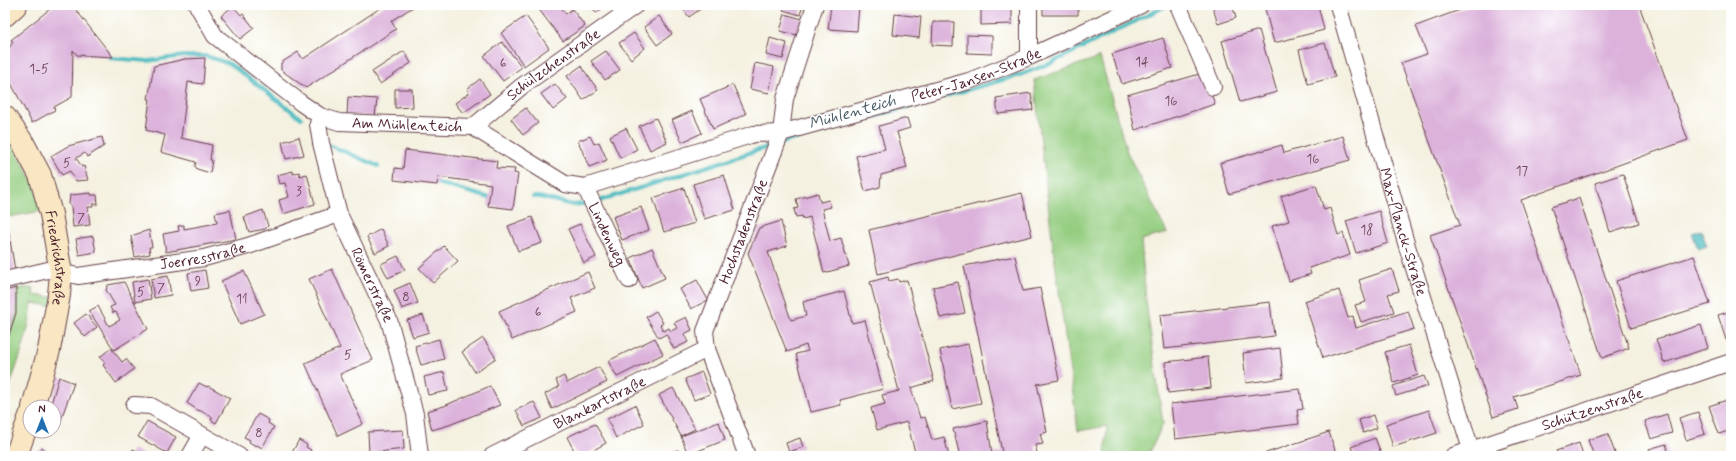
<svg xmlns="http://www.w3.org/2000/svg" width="1736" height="461" viewBox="0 0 1736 461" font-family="Mynerve,sans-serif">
<rect width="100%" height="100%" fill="#fff"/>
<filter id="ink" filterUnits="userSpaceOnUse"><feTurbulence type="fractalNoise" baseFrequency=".025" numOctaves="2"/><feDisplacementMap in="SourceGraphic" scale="8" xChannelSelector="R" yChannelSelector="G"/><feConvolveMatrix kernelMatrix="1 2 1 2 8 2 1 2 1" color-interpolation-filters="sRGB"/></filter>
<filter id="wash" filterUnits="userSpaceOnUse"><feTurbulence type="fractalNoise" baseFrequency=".012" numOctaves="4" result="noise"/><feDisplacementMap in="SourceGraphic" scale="16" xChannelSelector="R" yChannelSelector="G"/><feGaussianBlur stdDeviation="0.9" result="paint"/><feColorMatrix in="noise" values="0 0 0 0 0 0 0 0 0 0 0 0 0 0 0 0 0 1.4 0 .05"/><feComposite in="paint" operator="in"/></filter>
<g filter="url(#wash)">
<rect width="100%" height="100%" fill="#f4f1e0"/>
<!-- green -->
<path fill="#95ce81" stroke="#707656" d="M1100,57L1127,152L1167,233L1141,240L1146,301L1163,424L1148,456H1105L1107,426L1078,431L1053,247L1034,80Z
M5,130L35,185L41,211L9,217L5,199Z
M16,288H34L33,295L53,297L51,306L32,303C29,336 16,368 5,398V348L16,313Z"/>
<!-- water -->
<path fill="#4cbbc1" stroke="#4b6d76" d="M1701,230L1707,246L1698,249L1692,233Z"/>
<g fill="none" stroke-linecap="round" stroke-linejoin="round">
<!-- stream -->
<path stroke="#4cbbc1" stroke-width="4" d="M110,58L148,61L184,56H206L230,64L301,118
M781,143L1020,75L1051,63L1168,5
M329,145L378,166
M437,183L490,198
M533,197H539L573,205L590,203
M596,202L771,146"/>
</g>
<g id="blocks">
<!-- building -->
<path fill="#dcb2db" d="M55,5H72L113,57L77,55L73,50L72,97L54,107L55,110L32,123L5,72V54L13,42L11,40Z
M385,5H416L391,21L396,29L306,88L281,70V63L298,52L303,59Z
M540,5H559L566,14L572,9L585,26L563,41L537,7Z
M590,5H606L596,13Z
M680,5H706L689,17Z
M785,5H803L800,15L783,10Z
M831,5H859L857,31L828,29Z
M1012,5V24L981,25V6Z
M1043,5H1078V15H1043Z
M1212,5H1232L1236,18L1218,24Z
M1264,5H1318L1324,30L1274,43Z
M1473,5H1639L1688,140L1521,200L1581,375L1514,397L1518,409L1493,417L1430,235L1460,225L1401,63L1427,54L1416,26Z
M233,6L241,15L243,14L254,28L240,39L221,16Z
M785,14L802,19L797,35L780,31Z
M895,14L921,17L919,38L893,35Z
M526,16L549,48L524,66L501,33Z
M659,16L672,34L657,45L644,27Z
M933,22H954L953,46L932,45Z
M1259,30L1277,92L1240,102L1222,41Z
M634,33L645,48L631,59L619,43Z
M967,35L992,36V54L967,53Z
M770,38L787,43L783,59L766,55Z
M1163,38L1172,68L1122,84L1112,54Z
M502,42L522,67L503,81L484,56Z
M1325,43L1335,77L1308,84L1299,50Z
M404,51L411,63L380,84L372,72Z
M606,51L620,70L605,80L591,61Z
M205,58L203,84L188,82L181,138L212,145L210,160H212L210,173L197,169L195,166L196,162L161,152L165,135L146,130L150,99H148L154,66L185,59Z
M755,63L774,67L769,93L750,89Z
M581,66L598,90L583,100L567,76Z
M1203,73L1215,104L1135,130L1127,95Z
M480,79L490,94L463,113L455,103L469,93L467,89Z
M555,84L567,99L553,110L541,94Z
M733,85L746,114L713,129L700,99Z
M395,89H412L413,107L395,108Z
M1031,93L1033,110L998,114L996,98Z
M348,97L377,99L375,117L347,115Z
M526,108L538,123L523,135L511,119Z
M692,111L702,133L682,142L672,120Z
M656,118L667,142L650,150L639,126Z
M907,118L910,128L897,132L907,168L881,175L880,187L865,191L856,156L885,149L879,126Z
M626,128L637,149L620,158L610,136Z
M590,136L594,144L599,142L607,160L589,167L578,141Z
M1343,136L1350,160L1229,194L1220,163L1282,145L1284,153Z
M102,137L104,146L87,157L85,153L76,158L82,167L84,166L88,180L76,181L70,171L62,175L51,156L68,146Z
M299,137L304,155L286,159L282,142Z
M405,150L497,161L496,168L515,169L514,173L518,174L513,209L488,206L491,184L438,177L437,185L394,180L395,168L403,169Z
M293,171V174L299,172L300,176L307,174L315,204L283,214L279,200L289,197L285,183L279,184L277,175Z
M1623,174L1639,223L1610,232L1595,183Z
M724,175L735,210L704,219L693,184Z
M1316,185L1324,210L1330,208L1338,235L1343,233L1350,255L1309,268L1311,274L1289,281L1272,226L1289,221L1281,196Z
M684,188L695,223L664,232L653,198Z
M91,193V195H97L98,204H93V207H88L90,225L73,227L71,205L69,204L70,195Z
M818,193L820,202L829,200L831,207L822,209L830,241L841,238L849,266L824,273L810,217L803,219L802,216L796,217L794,209L798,208L796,199Z
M1022,193L1032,236L878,274L869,230Z
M1579,198L1629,348L1602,358L1551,207Z
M641,207L649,230L622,240L613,217Z
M230,210L236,239L166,252L163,234L179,231L178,226L184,225V229L217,223L215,213Z
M263,210L268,226L265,229L249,232L244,217Z
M1379,211L1388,243L1356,253L1346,221Z
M532,217L542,243L518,251L508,226Z
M781,221L787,246L768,252L791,320L806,316L803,302L844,291L852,323L865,320L883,389L840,400L841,405L811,412L796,354L808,351L806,345L787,352L748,253L759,228Z
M5,222H7L15,270L5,272Z
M580,224L596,257L584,263L568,229Z
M381,229L389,246L375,253L367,237Z
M149,230L152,247H149L150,254L135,257L131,236Z
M93,236L96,252L79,255L76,239Z
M444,246L458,261L433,283L419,268Z
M652,248L665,278L642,288L630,258Z
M398,256L405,270L388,278L381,264Z
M1015,256L1023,291L1040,288L1059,380L1037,384L1047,432L1040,434L1043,444L1035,445L1038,456H960L953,429L987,421L992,454L1002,452L964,266Z
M1694,256L1710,304L1631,328L1616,281Z
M332,269L373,360L340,374L363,424L338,436L305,363L340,348L309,279Z
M1392,269L1399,291L1388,294L1394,312L1361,322L1355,305L1366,302L1359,280Z
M205,270L208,288L191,291L188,273Z
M244,271L264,314L240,324L221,281Z
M588,272L595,288L571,298L577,312L512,340L499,311Z
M168,276L171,295L154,298L151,279Z
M888,277L889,281L898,279L899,282L907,280L934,381L911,388L920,418L925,417L932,440L944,437L949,456H916L907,422L877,430L871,408L885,404L882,395L899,391L870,282Z
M148,279L151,299L135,302L132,282Z
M697,280L708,300L691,309L680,289Z
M124,282L148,329L114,350L89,311L98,306L109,326L120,320L116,312L113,313L110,307L115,305L106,290L108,285Z
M958,282L965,313L940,318L933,287Z
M410,283L418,303L402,309L394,290Z
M16,288V313L5,347V291Z
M1339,290L1348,318L1353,316L1356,328L1408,311L1414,329L1323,358L1304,301Z
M1270,302L1274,336L1164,349L1160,315Z
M656,311L663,323L660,325L664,331L669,328L671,331L677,328L674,323L686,317L692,330L684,334L688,342L674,349L666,334L659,338L646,317Z
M1731,311V338L1726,340L1718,315Z
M86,314L97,327L85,337L74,323Z
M423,315L429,332L413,337L407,320Z
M1701,325L1708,348L1664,363L1656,339Z
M483,338L496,358L475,372L462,352Z
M655,338L663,354L617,377L608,361Z
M439,339L444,359L421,365L415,346Z
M968,344L981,403L952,409L940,350Z
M1409,345L1418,375L1394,383L1385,352Z
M111,348L122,362L126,359L134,369L116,383L103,365L105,363L100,357Z
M1280,348L1283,378L1246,383L1243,353Z
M1208,357L1211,388L1168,393L1165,362Z
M599,367L607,382L552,409L545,394L559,387L556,380L564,376L567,383Z
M444,372L448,391L428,395L424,377Z
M702,372L710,394L694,400L685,379Z
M1424,376L1428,386L1396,396L1393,386Z
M59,377L74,383L61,419L54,416V407H50Z
M199,383L207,387L208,386L230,398L216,423L211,420L212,417L199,410V411L187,403Z
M490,386L500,405L449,425L432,430L427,411L444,406Z
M673,388L695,429L681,436L659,395Z
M1300,389L1303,409L1297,410L1299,424L1175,439L1171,404Z
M1730,399L1731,430L1719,434L1709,406Z
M534,402L542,418L524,426L516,410Z
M635,405L644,424L616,438L607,419Z
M1429,410L1437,433L1393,447L1386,424Z
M1698,412L1705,434L1686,440L1679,418Z
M258,414L269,420L268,423L274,427L262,448L257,445L256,446L249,442L250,440L244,437Z
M1667,414L1672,433L1651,439L1645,421Z
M1373,415L1377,428L1363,433L1359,420Z
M147,421L176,437L167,453L138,437Z
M719,422L725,440L688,455L681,436Z
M595,424L606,443L583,456H577L567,437Z
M403,430L404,449L369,453L368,432Z
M1329,432L1337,456H1257Z
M1608,434L1616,456H1594L1588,440Z
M800,438L803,447L789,452L786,443Z
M1375,438L1382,456H1355L1351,447Z
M299,440L307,445L306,447L311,450L308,456H290Z
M1579,443L1583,456H1558L1556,451Z
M1666,444L1669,456H1651L1649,449Z
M42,447L53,456H34Z
M133,449L146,456H129Z
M678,450L680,456H663Z"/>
</g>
</g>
<g filter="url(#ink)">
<use href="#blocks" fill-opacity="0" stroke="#643e46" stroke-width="1"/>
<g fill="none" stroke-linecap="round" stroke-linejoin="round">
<!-- minor casing -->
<g stroke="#643e46" stroke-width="18">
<g id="minor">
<path id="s1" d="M197,5L215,36L301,103L320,116L339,122L473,127L565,184L585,187L754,134L781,133L969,81L1029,57L1141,5"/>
<path d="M1029,5V57"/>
<path d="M1178,5L1213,87"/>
<path id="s2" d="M1338,5L1406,243L1469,443L1475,456"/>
<path id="s3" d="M320,116L318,124L321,143L339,214L389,320L415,414L420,456"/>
<path id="s4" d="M473,127L522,86L636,5"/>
<path id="s5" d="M585,187L629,280"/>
<path id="s6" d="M5,280L48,270L78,276L204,258L248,246L339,214"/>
<path d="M134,405L151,406L239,456"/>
<path d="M190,456L202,435"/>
<path id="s7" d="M492,456L707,349"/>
<path id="s8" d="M747,456L707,349L705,331L781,133L785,99L815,5"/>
<path id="s9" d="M1453,456L1731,362"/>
</g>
</g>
<!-- secondary casing -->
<g stroke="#643e46" stroke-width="24">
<g id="secondary">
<path d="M5,15L16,5"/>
<path id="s10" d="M5,117L23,143L40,175L51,214L61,273L59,295L49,350L33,407"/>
<path d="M16,456L30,416"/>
</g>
</g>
<!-- minor -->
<use href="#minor" stroke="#fff" stroke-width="16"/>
<!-- secondary -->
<use href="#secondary" stroke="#f9e7c3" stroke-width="22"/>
</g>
</g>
<g text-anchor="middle" stroke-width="3" stroke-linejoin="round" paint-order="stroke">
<!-- number labels -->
<g font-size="13" fill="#6e4457">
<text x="1142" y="66">14</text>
<text x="503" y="67">6</text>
<text x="39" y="73">1-5</text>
<text x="1171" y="105">16</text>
<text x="1313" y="163">16</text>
<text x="67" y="167">5</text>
<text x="1522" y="175">17</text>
<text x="299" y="195">3</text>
<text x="81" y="222">7</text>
<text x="1367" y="234">18</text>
<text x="198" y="285">9</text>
<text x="161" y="292">7</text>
<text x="141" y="296">5</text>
<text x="406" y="301">8</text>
<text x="242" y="303">11</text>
<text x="538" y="316">6</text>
<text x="348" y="359">5</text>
<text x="259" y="437">8</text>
</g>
<!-- street labels -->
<g font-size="15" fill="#4a1f2b" stroke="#fff">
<text dy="5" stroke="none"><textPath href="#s4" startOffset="102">Schülzchenstraße</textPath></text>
<text dy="5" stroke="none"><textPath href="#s1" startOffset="858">Peter-Jansen-Straße</textPath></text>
<text dy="5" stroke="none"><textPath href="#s1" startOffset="256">Am Mühlenteich</textPath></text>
<text dy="5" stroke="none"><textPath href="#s8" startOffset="239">Hochstadenstraße</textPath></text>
<text dy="5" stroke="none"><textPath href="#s2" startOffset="236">Max-Planck-Straße</textPath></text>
<text dy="5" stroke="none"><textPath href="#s5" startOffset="52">Lindenweg</textPath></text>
<text dy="5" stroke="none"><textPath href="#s6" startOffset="201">Joerresstraße</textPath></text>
<text dy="5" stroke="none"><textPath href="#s10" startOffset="153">Friedrichstraße</textPath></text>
<text dy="5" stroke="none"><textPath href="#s3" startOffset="179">Römerstraße</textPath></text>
<text dy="5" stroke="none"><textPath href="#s7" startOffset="120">Blankartstraße</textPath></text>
<text dy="5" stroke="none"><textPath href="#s9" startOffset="147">Schützenstraße</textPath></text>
</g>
<!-- water labels -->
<g font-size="16" font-style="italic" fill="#4b5d67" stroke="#fff">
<text transform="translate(852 111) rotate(-16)" y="6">Mühlenteich</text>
</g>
</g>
<!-- margin -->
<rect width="1736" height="461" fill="none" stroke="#fff" stroke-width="20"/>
<!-- north arrow -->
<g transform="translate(42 419)"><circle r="19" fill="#ffffff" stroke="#b7a5aa"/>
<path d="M0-3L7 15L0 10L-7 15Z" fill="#1f6fb2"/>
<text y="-6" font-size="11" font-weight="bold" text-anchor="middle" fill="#4a1f2b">N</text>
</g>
</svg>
